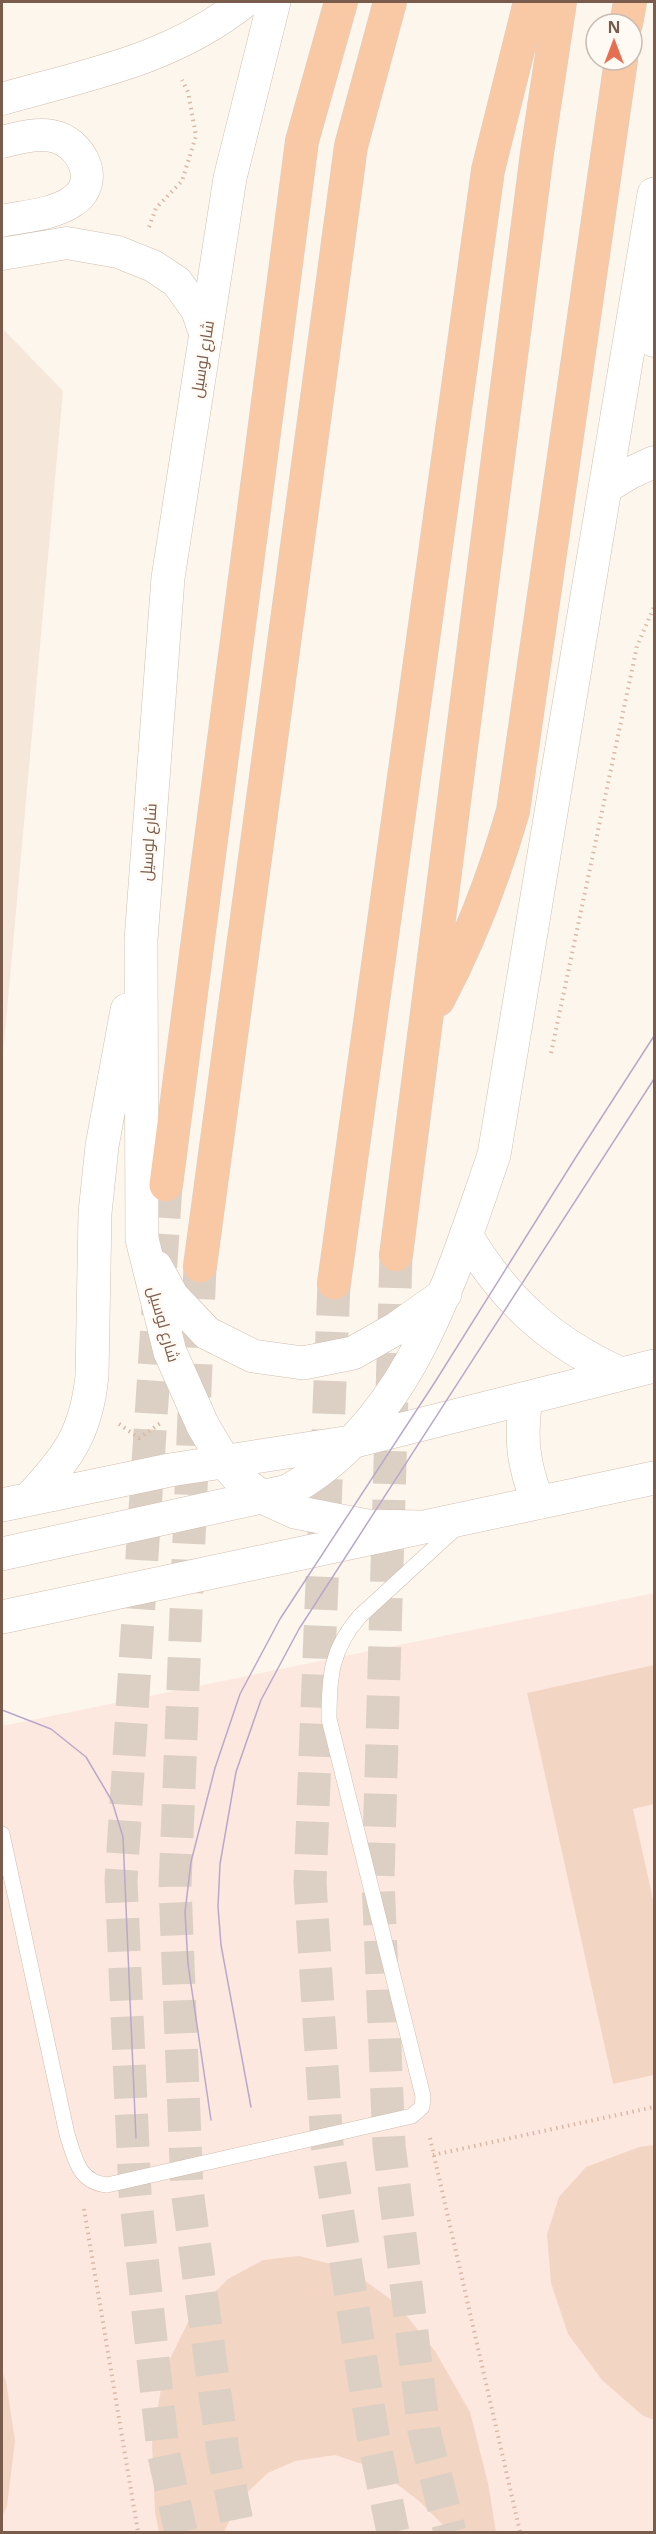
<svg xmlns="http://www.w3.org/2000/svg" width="656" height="2534" viewBox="0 0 656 2534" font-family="'Open Sans',Cairo,sans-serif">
<rect width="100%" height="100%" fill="#fdf6ec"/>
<!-- residential -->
<path fill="#f5e8da" d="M2,328L63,391L2,1066Z"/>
<!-- commercial -->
<path fill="#fde8e0" d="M654,1593V2532H2V1726Z"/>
<!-- building -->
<path fill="#f3d5c3" d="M654,1665V1804L633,1809L654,1904V2075L613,2084L527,1693Z
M654,2145V2420L642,2415L602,2380L568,2334L551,2283L547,2234L559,2197L586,2167L639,2147Z
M299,2256L347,2268L397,2304L435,2351L470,2412L488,2483L496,2532H450L419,2501L377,2469L335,2455L295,2461L268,2473L240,2499L224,2532H159L155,2513L152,2442L164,2371L191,2316L228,2279L263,2260Z
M2,2372L6,2381L15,2441L7,2506L2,2517Z"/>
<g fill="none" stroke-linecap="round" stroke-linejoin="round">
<!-- trunk-tunnel -->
<path stroke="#dcd0c4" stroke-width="33" stroke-dasharray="33 16" stroke-linecap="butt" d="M166,1185L121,1881L135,2193L163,2451L181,2532
M396,1255L378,1879L389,2145L424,2431L450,2532
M200,1266L175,1886L187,2190L223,2452L239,2532
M334,1283L310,1883L327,2144L373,2436L393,2532"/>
<!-- service casing -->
<g stroke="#d1beb0" stroke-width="16">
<path id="service" d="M2,1834L67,2134C75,2158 78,2182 107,2185L412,2116L422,2107L423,2096L329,1719C329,1676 331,1649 360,1616L456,1528"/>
</g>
<!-- minor casing -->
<g stroke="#d1beb0" stroke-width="33">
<path id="minor" d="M2,99C89,74 171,60 244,2
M2,142C18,138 36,133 52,136C81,141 102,182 73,201C53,215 24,216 2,221
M2,254L67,243L118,252L153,266L177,282L197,310L206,336
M636,302L654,341
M605,488L630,473L654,462"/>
</g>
<!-- tertiary casing -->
<g stroke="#d1beb0" stroke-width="34">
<path id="tertiary" d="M274,2L230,178L168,578L141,940L142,1239L170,1352L203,1426L224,1461L241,1481L262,1497L295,1512L367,1526L419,1527
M466,1235C506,1302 551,1342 621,1374
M156,1267L172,1296L207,1333L253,1356L303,1363L353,1353L397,1328L445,1294
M526,1398C520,1439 523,1464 538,1503
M29,1499C68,1457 86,1434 92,1376L95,1213L102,1146L127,1010
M2,1505L170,1470L351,1442L654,1366
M2,1554L288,1491C411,1423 451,1278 494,1155L654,194
M2,1617L654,1478"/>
</g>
<!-- trunk casing -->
<g stroke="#dad1cd" stroke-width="34">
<path id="trunk" d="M626,24L630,2
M438,1000C470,940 494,877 513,811L621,60
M166,1185L302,141L341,2
M396,1255L537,153L560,2
M200,1266L351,146L390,2
M334,1283L488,170L530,2"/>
</g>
<!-- path -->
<path stroke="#d9b8a5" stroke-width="4" stroke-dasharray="1.5 4.5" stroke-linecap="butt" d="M149,227L156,208L182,181L196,136L188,92L182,80
M551,1053L637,646L654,607
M119,1424L139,1438L162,1422
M430,2138L520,2532
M433,2155L654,2107
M84,2209L138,2532"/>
<!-- service -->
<use href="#service" stroke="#fff" stroke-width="15"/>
<!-- minor -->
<use href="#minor" stroke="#fff" stroke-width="32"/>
<!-- tertiary -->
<use href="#tertiary" stroke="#fff" stroke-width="33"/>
<!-- trunk -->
<use href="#trunk" stroke="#f9c8a4" stroke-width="33"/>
<!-- tram -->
<path stroke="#b9a8c9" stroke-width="1.5" d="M2,1710L51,1729L86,1757L112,1801L123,1837L136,2138
M251,2107L221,1945L218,1907L220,1864L236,1772L261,1700L299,1629L654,1079
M211,2120L188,1964L185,1912L191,1862L215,1768L240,1694L280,1619L435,1382L576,1157L654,1036"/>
</g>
<g text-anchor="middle" stroke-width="5" stroke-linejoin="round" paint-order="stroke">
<!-- street labels -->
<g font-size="16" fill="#7a5c4d" stroke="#fffaf3">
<text transform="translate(202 359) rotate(-81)" y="6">شارع لوسيل</text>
<text transform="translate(148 842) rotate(-86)" y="6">شارع لوسيل</text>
<text transform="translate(164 1324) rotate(74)" y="6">شارع لوسيل</text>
</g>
</g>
<!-- border -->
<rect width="656" height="2534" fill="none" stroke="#7a5c4d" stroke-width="6"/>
<!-- north arrow -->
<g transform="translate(614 42)"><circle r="28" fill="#fffaf3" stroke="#cabbb1" stroke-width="1.5"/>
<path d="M0-4.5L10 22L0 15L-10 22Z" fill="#e76f51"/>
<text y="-9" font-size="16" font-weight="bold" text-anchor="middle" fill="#7a5c4d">N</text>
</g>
</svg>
